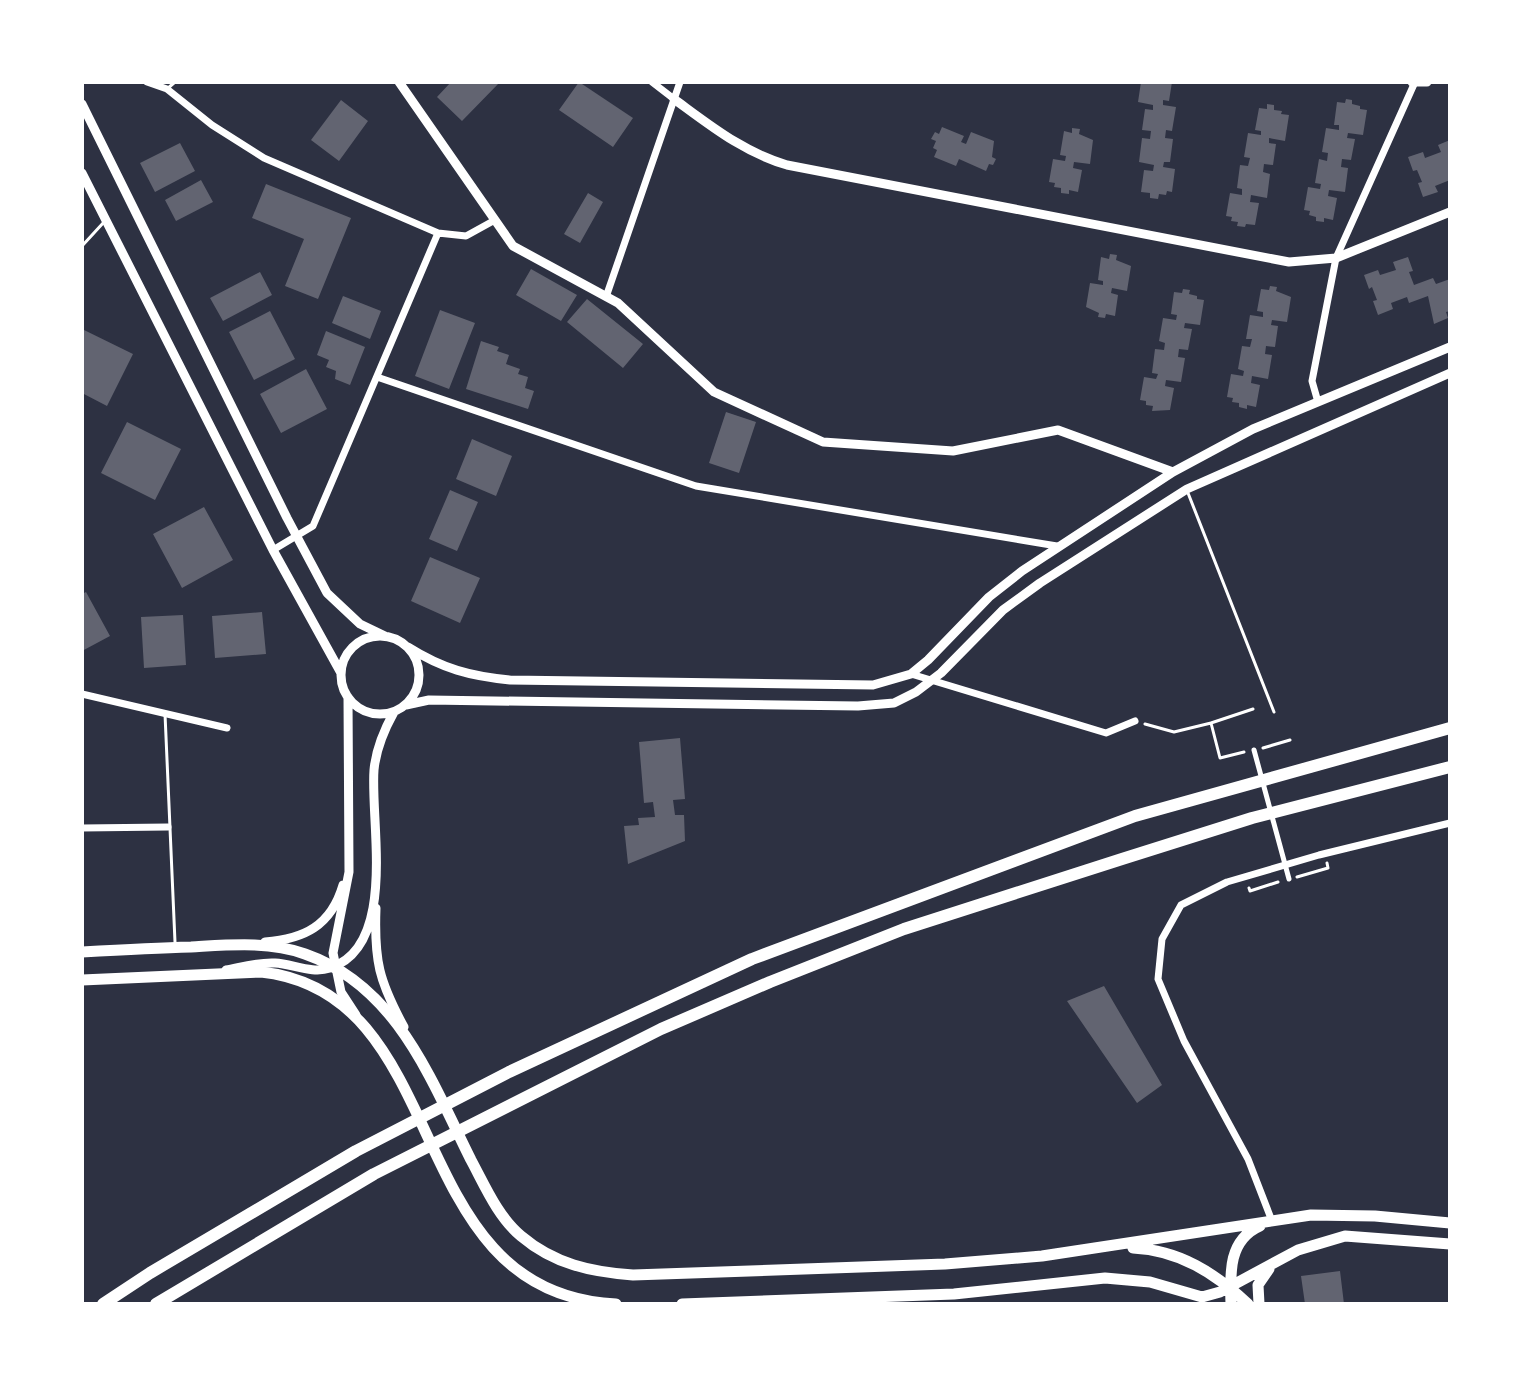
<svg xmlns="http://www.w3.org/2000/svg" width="1532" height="1386" viewBox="0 0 1532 1386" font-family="'Noto Sans',sans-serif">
<rect width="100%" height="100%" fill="#2d3142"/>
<!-- building -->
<path fill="#626471" d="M451,82H500L462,121L437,97Z
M579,82L633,118L613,147L559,110Z
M1141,82H1172L1169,101L1163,100V105L1176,107L1172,131L1166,130L1165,138L1173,139L1170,162H1164L1163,167L1175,169L1172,192L1167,191L1166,195L1159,194L1158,199L1150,198V193L1141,192L1144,170L1153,171L1154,165L1139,162L1142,138L1150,139L1151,131L1142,130L1145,109L1153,110V105L1138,102Z
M1346,99L1352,100V104L1360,106V109L1367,110L1363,135L1348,133L1347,138L1355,139L1351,160L1342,159L1341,167L1348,168L1345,192L1329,190L1328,196L1337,198L1333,220L1324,218V222L1316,221V217L1309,215L1310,211L1304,210L1308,187L1320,189L1321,184L1315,183L1319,159L1327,161L1328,153L1322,152L1326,128L1339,130V125H1334L1337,102L1345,103Z
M341,100L368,121L339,161L311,140Z
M1267,104L1274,105V110L1282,111L1281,114L1289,115L1285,141L1269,138V143L1276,144L1273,165L1264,164L1263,172L1270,174L1267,198L1251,195L1250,202L1259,203L1255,225L1246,224L1245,227L1237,226L1238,222L1231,221L1232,217L1226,216L1230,193L1242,195V189L1237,188L1240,165L1248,166L1250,158L1244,157L1248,133L1261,135V131L1255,130L1259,108L1267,109Z
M942,127L964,136L961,142L966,144L971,132L994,141L992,157L996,159L993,165L989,164L986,171L959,159L956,166L934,157L937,150L933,148L936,141L931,139L935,132L939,134Z
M1072,128L1080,129L1079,134L1093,140L1090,164L1074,162L1073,168L1082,170L1078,192L1069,190V194L1061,193V188L1054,187L1055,183L1049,182L1053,159L1065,161L1066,156L1060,155L1064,131L1072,133Z
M1450,140V180L1435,186L1438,192L1423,197L1418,183L1422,182L1417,170L1413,171L1408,157L1423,152L1425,158L1441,152L1438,145Z
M180,143L195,171L155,192L140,163Z
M201,180L213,202L176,221L165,200Z
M266,184L351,218L318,299L285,286L304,239L252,218Z
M588,193L603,202L580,243L564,234Z
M1110,254L1117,255L1116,260L1131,266L1127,291L1112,288L1111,293L1118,295L1115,316L1106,314L1105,318L1098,317L1099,313L1086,307L1090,283L1103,285V281L1098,280L1101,257L1109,259Z
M1408,257L1413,271L1409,272L1414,285L1433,278L1436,284L1450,279V311L1446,312L1448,318L1434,324L1428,296L1409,303L1407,297L1391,303L1393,309L1378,315L1373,301L1377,300L1372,287L1369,289L1364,275L1378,270L1380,275L1396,270L1393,262Z
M531,269L577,295L561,321L516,295Z
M260,272L272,295L223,321L210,298Z
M1270,286L1277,287L1276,291L1291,297L1287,322L1272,320L1271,325L1278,326L1275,347L1266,346L1265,354L1272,355L1268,379L1252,376L1251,383L1260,385L1256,407L1247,405V409L1239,407V403L1232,402L1233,398L1227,397L1231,374L1243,376L1244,371L1238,369L1242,346L1250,347L1252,339H1246L1250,315L1263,317V312L1257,311L1261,289L1269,290Z
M1183,289L1190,290L1189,294L1197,296V299L1204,300L1200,325L1185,323L1184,328L1192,329L1188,350L1179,349L1178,357L1185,358L1181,382L1166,380L1165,386L1174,388L1170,410L1152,411L1153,406L1146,405V401L1140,400L1144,377L1156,379L1158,374L1152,373L1155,349L1164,350L1165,343L1159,341L1163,318L1176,320L1177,315L1171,314L1174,292L1182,293Z
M343,296L381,311L370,339L332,323Z
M587,299L643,344L623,368L567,322Z
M440,310L475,323L449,389L415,376Z
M270,311L295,359L254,380L229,332Z
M82,329L133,354L107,406L82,393Z
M326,331L365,347L350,385L335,379L336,371L326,367L329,360L317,355Z
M481,341L499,347L497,351L509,355L506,364L520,369L518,374L528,377L525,388L534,391L528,409L466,389Z
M306,369L327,409L281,433L260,394Z
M726,412L756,422L739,473L709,463Z
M127,422L181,449L155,500L101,473Z
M472,439L512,456L496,496L456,479Z
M450,490L478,502L457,551L429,539Z
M204,507L233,560L182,588L153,534Z
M430,557L480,578L460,623L411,601Z
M86,592L110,636L82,651V594Z
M262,612L266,654L215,658L212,616Z
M183,615L186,665L144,668L141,617Z
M680,738L685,799L673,800L675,815H684L685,841L628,864L624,826L639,825L638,818L655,817L653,802L644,803L639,742Z
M1104,986L1162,1085L1137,1103L1067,1001Z
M1340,1271L1344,1304H1305L1301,1276Z"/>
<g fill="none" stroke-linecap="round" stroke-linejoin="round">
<!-- path -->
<path stroke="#fff" stroke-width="3" d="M1145,724L1174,732L1211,723
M1263,748L1290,740
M1244,752L1220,758L1211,723L1253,709
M1297,877L1328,868L1327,863
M1249,888L1250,891L1278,882"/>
<!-- service -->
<path stroke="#fff" stroke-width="3" d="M167,89L175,82
M82,246L104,222
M1188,493L1274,712
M165,714L175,942"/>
<!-- pedestrian -->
<path stroke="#fff" stroke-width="5" d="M1254,750L1289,879"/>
<!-- minor -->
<path stroke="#fff" stroke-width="7" d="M147,82L167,89L212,125L264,158L438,233L466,236L495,220
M652,82L674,99
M606,297L680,82
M377,377L696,486L1057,546
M1318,402L1312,381L1336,258L1415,82
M273,550L313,526L438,233
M911,674L1106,733L1135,721
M82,694L227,728
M82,828L168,827
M1272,1221L1248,1159L1184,1041L1158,979L1162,939L1181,905L1227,882L1319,855L1450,823"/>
<!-- tertiary -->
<path stroke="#fff" stroke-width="9" d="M399,82L513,246L618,303L714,392L823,442L953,451L1058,430L1173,472
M1412,82H1427
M674,99C711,126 743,152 787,165L1289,262L1336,258L1450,212
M82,104L287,518L327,593L360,624L385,636
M82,173L273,550L341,673
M341 675a39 39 0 1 1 78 0a39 39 0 1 1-78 0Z
M408,647C443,669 470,676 510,680L873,685L911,674L928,660L989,597L1022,571L1173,472L1253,429L1450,347
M348,697L349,872L333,953L341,992L356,1015
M406,705L429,700L858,706L894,703L916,692L941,673L1003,610L1040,583L1187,489L1450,373
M376,908C374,961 379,981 404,1027
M265,942C304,939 331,926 343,885
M226,970C242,967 258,962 275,963C293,964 312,974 330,968C398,946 370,822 374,770C376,748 384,730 394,712"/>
<!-- primary -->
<path stroke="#fff" stroke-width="11" d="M82,952C118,950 155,948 191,947C229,945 269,941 305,954C397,986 431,1080 471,1160C485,1186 498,1217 521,1236C554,1264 591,1272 633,1275L945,1264L1042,1256L1311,1215L1375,1216L1450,1223
M82,980L261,972C457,993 398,1294 616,1304
M1133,1248C1179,1250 1215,1273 1248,1304
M682,1304L954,1294L1105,1278L1150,1282L1202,1297L1220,1292L1298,1250L1345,1236L1450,1244
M1231,1304C1230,1274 1228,1240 1260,1226
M1259,1304L1258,1285L1269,1269"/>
<!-- motorway -->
<path stroke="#fff" stroke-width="12" d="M103,1304L150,1273L356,1151L509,1072L752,959L1135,816L1450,728
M156,1304L374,1174L661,1029L770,982L904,929L1122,859L1252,818L1450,767"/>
</g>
<!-- border -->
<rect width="1532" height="1386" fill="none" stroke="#ffffff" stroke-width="168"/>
</svg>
